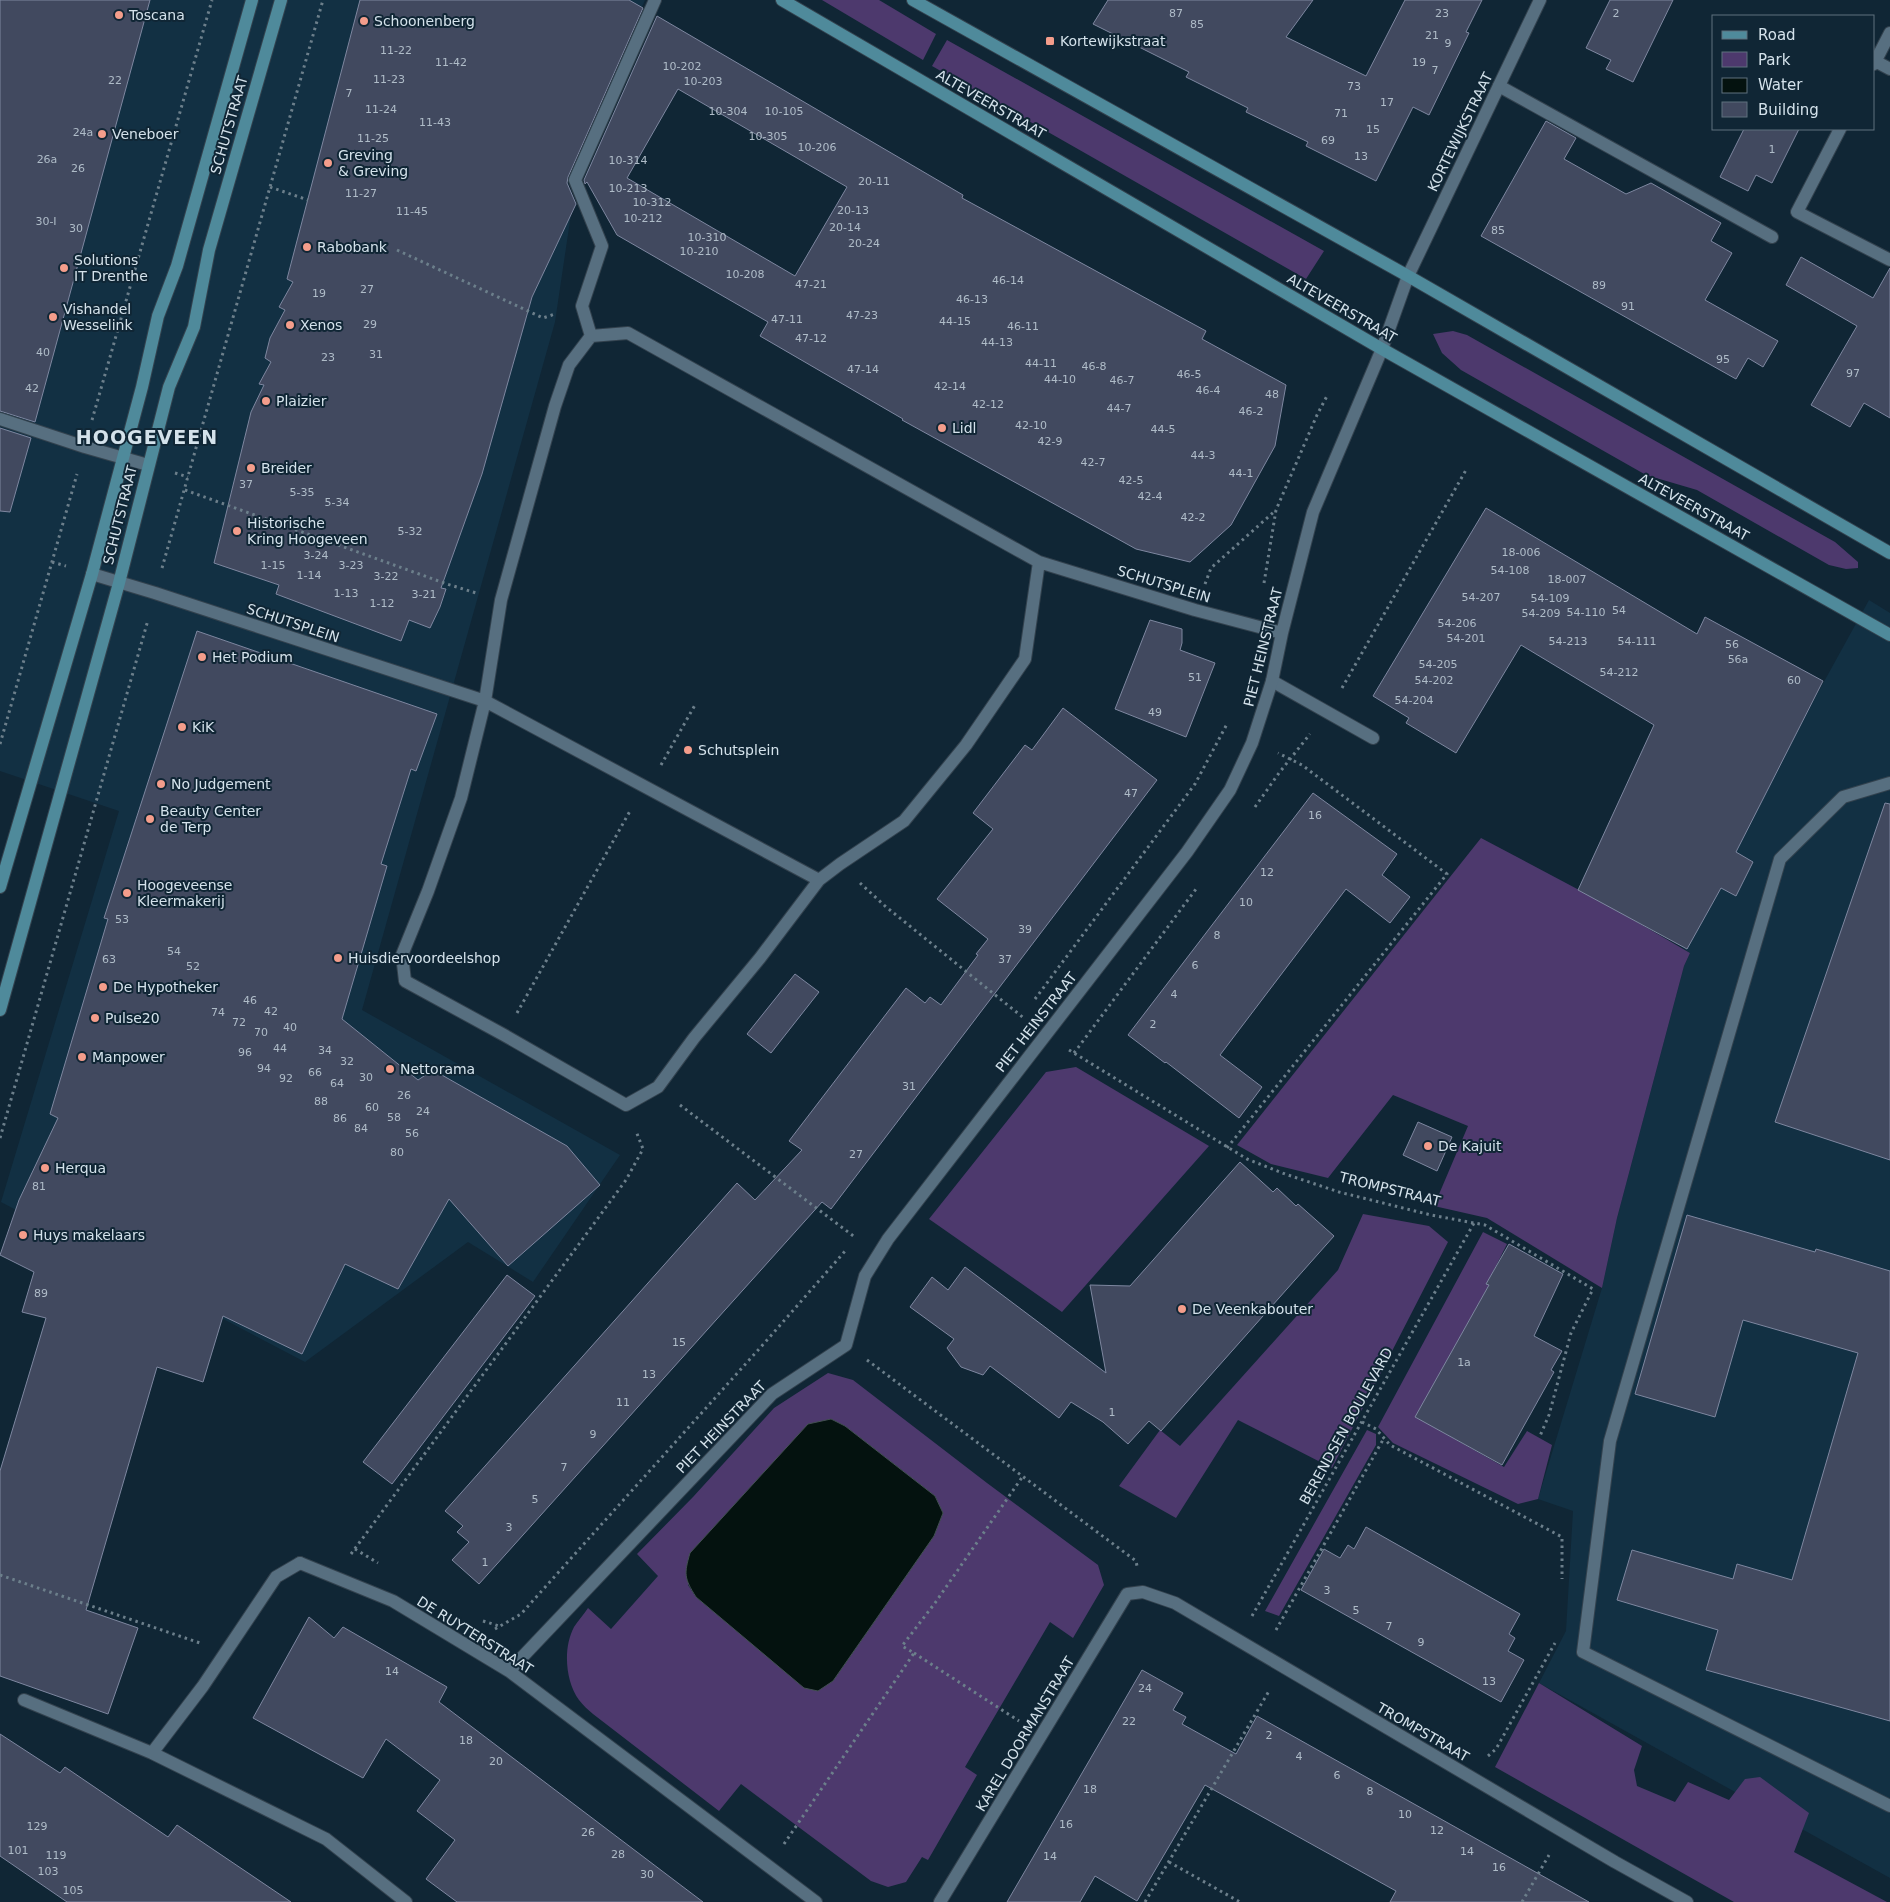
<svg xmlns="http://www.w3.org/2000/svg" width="1890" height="1902" viewBox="0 0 1890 1902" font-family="'DejaVu Sans',sans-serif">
<rect width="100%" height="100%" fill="#102635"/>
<!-- built -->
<path fill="#123043" d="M0,0H645L558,196L571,214L555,322L362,1010L620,1155L533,1282L468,1242L305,1362L1,1202L119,811L0,771Z
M1869,600L1890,613V1878L1539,1683L1566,1631L1573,1511L1538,1499L1602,1288L1617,1218L1684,966L1690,953L1679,945Z"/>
<!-- green -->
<path fill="#4d396d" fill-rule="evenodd" d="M822,0H879L936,34L923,60Z
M947,40L1324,251L1306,279L932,66Z
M1453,331L1467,335L1835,542L1858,562V568L1846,569L1829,565L1697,490L1646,475L1461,370L1442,353L1433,334Z
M1481,838L1613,908L1690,953L1684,966L1617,1218L1602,1288L1487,1218L1434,1206L1468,1126L1393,1095L1328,1178L1271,1164L1237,1145Z
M1076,1067L1209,1146L1062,1312L929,1219L1046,1072Z
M1363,1214L1429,1226L1448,1242L1332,1468L1238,1420L1176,1518L1119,1486L1160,1430L1180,1446L1338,1270Z
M1483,1232L1507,1244L1487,1284L1489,1285L1416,1417L1504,1467L1527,1431L1552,1445L1538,1499L1518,1504L1393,1443L1378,1427Z
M828,1373L853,1380L987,1483L1098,1565L1104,1585L1073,1638L1050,1622L965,1767L977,1775L928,1860L922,1857L906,1882L888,1887L871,1881L741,1784L719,1811L593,1714C588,1710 583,1705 579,1700C565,1680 563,1648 574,1627C578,1621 584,1614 588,1608L611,1629L658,1576L637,1554L693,1497L774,1408ZM831,1419L845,1426L935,1496L943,1513L934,1536L833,1681L804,1687L696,1597L688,1585Z
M1367,1430L1376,1434V1445L1279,1616L1265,1611Z
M1539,1683L1642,1746L1634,1770L1637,1786L1675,1802L1688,1782L1729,1800L1745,1779L1760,1777L1809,1813L1794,1852L1887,1902H1734L1495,1767Z"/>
<!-- water -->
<path fill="#04120f" stroke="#425051" d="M831,1419L845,1426L935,1496L943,1513L934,1536L833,1681L818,1691L804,1688L696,1597C684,1578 684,1574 690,1553L808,1424Z"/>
<!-- building -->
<path fill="#41495f" stroke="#7e87a0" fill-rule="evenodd" d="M0,0H150L35,422L0,411Z
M360,0H629L643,8L568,177L567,183L576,204L532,297L482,474L441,588L446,589L440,607L430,628L409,620L401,641L276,594L279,585L214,563L251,412L264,385L259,384L271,362L265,358L270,338L285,310L279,307L293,282L287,279Z
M1108,0H1313L1286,37L1366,76L1405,0H1482L1466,32L1469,33L1429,115L1413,107L1376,181L1306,146L1308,142L1246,112L1248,108L1186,77L1189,72L1093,24Z
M1610,0H1673L1633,82L1606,69L1611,60L1586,48Z
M657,16L963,195L962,198L1206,331L1202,339L1286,385L1275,446L1231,525L1190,562L1136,549L902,420L903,419L760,336L768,322L617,235L587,182L585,184L584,180ZM678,89L847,187L795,276L627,178Z
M1546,121L1576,138L1564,159L1626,194L1651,183L1721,223L1711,241L1732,253L1705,300L1778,341L1763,367L1748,358L1736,379L1481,236Z
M1744,129H1799L1772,183L1756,175L1748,191L1720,177Z
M1801,257L1873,298L1890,268V418L1864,403L1850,427L1811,405L1857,326L1786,285Z
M0,428L31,438L10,512L0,511Z
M1486,508L1697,634L1705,617L1823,681L1736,852L1753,862L1736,896L1721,888L1687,949L1578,890L1654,725L1521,645L1456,753L1406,723L1409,718L1373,696Z
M1150,620L1182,629V643L1180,650L1215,663L1186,737L1115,709Z
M197,631L437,714L416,771L411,769L381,864L387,866L342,1019L418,1080L433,1070L567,1146L600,1185L508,1266L449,1199L398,1289L345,1264L302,1354L223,1316L203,1382L157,1367L86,1610L138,1628L108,1714L0,1676V1471L46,1318L22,1312L34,1272L0,1255L19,1200L58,1118L50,1114L108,919L104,918Z
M1063,708L1157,780L831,1209L822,1202L479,1584L452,1560L469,1542L457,1532L463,1526L445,1511L737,1183L755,1200L802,1150L789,1141L906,988L925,1003L930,997L941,1005L978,955L976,954L988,939L937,899L993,829L973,813L1025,745L1032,750Z
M1313,793L1397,854L1382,875L1410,897L1390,923L1346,889L1220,1055L1262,1087L1239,1118L1166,1062L1165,1063L1128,1035Z
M1885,803L1890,804V1160L1775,1122Z
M795,974L819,992L771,1053L747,1034Z
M1418,1122L1452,1137L1437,1171L1403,1155Z
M1240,1162L1273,1192L1277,1188L1296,1206L1298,1204L1334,1236L1161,1431L1149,1421L1128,1444L1103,1422L1071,1402L1059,1418L990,1366L983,1375L961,1367L947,1348L954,1339L910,1307L932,1277L948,1290L965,1267L1106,1373L1090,1285L1130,1286Z
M1687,1215L1815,1252L1816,1249L1890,1271V1721L1706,1670L1718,1630L1617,1600L1632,1550L1733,1579L1737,1564L1792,1580L1858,1353L1743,1320L1715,1417L1635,1394Z
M1509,1244L1563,1274L1534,1336L1562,1351L1551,1370L1554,1372L1502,1465L1415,1417L1489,1285L1486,1284Z
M507,1275L535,1296L392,1484L363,1462Z
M1366,1527L1520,1614L1509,1634L1515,1638L1508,1651L1524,1660L1501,1702L1301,1590L1324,1549L1340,1558L1348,1545L1354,1549Z
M309,1617L334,1638L343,1627L447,1687L439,1702L703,1902H457L426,1879L455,1840L417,1811L440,1780L386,1739L363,1778L253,1718Z
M1142,1670L1183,1693L1173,1710L1186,1717L1182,1724L1236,1754L1257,1716L1589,1902H1390L1396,1891L1205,1785L1137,1901L1095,1876L1080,1902H1007Z
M0,1734L60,1773L65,1767L168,1837L177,1825L291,1902H67L0,1856Z"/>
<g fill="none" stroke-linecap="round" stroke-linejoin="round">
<!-- lane casing -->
<g stroke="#33424e" stroke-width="14">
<path id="lane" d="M1499,86L1772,237
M1272,681L1373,738
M1890,783L1843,797L1780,859L1610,1441L1583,1652L1890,1806
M24,1700L152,1753L326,1839L406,1902
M152,1753L203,1686L276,1577L300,1563"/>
</g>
<!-- street casing -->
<g stroke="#33424e" stroke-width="14">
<path id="street" d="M1875,61L1890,69
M1874,64L1890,33
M1840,129L1797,212L1890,260
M591,336L582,306L602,246L575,180L655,0
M0,419L85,447L148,465
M92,574L155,593L485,701L501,600L555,406L569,365L591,336L628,333L1039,562L1195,610L1282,633
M819,880L485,701L461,798L428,891L402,955L405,981L504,1035L626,1105L658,1087L694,1038L760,958L819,880L840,864L904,821L966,745L1025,659L1039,562
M300,1563L393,1601L509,1671L816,1902
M509,1671L772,1394L846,1345L865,1276L888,1239L1187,852L1230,790L1252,743L1272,681L1282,633L1313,512L1382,349L1408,276L1540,0
M940,1902L1127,1594L1143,1592L1175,1603L1615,1862L1687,1902"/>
</g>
<!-- secondary casing -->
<g stroke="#33424e" stroke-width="14">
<path id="secondary" d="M782,0L1382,349L1890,635
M913,0L1408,276L1890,553
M0,887L92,574L142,387L158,316L177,266L252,0
M0,1010L119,583L169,387L194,327L209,250L281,0"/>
</g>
<!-- path -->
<path stroke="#6c7f8b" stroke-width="3" stroke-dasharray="2.5 4" stroke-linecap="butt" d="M270,187L308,200
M397,250L543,318L555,314
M92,420L212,0
M175,473L188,477
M185,490L447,584L476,593
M52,562L66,566
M162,568L323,0
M1264,583L1276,510L1317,415L1328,394
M1205,584L1211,568L1276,510
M1342,688L1466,470
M0,744L77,474
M661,765L695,705
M1255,807L1279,773L1310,734
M860,883L885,906L1025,1019
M1035,999L1195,784L1227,724
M517,1013L630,811
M1069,1050L1247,1159L1285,1174L1339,1192L1431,1215L1485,1225L1593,1289L1571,1333L1549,1415L1540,1436
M1074,1053L1196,889
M680,1105L856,1238
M0,1138L148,620
M1227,1148L1447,874L1302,765L1278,753
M867,1360L1136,1561L1137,1566
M1362,1422L1376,1429L1390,1445L1562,1537V1579
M355,1549L378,1563
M351,1554L626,1180L643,1149L636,1131
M0,1575L200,1643
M1252,1616L1474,1223
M483,1621L499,1626
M495,1629L521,1614L768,1339L846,1250
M1276,1630L1384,1438
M914,1653L1019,1721
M1488,1756L1496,1749L1555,1643
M784,1844L914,1653L902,1646L935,1603L1023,1476
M1169,1862L1240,1902
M1145,1902L1269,1691
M1522,1902L1549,1855"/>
<!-- lane -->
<use href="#lane" stroke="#576f80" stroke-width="12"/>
<!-- street -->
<use href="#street" stroke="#576f80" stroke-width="12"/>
<!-- secondary -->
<use href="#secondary" stroke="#4f8a9b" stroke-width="12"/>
</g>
<!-- markers -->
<g fill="#f49d8b" stroke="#102635" stroke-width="2">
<circle cx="119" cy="15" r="5"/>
<circle cx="364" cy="21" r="5"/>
<rect x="1045" y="36" width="10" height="10" rx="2.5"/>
<circle cx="102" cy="134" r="5"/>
<circle cx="328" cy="163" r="5"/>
<circle cx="307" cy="247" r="5"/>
<circle cx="64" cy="268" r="5"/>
<circle cx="53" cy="317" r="5"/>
<circle cx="290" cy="325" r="5"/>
<circle cx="266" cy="401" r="5"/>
<circle cx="942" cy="428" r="5"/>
<circle cx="251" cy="468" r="5"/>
<circle cx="237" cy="531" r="5"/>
<circle cx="202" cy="657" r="5"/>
<circle cx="182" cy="727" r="5"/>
<circle cx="688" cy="750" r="5"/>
<circle cx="161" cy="784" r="5"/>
<circle cx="150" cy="819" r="5"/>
<circle cx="127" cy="893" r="5"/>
<circle cx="338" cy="958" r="5"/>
<circle cx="103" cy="987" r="5"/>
<circle cx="95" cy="1018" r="5"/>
<circle cx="82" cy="1057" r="5"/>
<circle cx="390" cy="1069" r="5"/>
<circle cx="1428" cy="1146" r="5"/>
<circle cx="45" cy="1168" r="5"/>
<circle cx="23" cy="1235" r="5"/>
<circle cx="1182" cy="1309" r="5"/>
</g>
<g text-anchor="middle" stroke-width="4" stroke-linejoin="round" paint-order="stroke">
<!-- number labels -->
<g font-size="11" fill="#afbcc8">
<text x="1176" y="17">87</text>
<text x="1442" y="17">23</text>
<text x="1616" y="17">2</text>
<text x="1197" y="28">85</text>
<text x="1432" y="39">21</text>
<text x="1448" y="47">9</text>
<text x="396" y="54">11-22</text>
<text x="451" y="66">11-42</text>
<text x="1419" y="66">19</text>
<text x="682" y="70">10-202</text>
<text x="1435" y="74">7</text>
<text x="389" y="83">11-23</text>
<text x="115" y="84">22</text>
<text x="703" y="85">10-203</text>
<text x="1354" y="90">73</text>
<text x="349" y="97">7</text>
<text x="1387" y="106">17</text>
<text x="381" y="113">11-24</text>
<text x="728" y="115">10-304</text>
<text x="784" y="115">10-105</text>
<text x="1341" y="117">71</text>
<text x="435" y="126">11-43</text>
<text x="1373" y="133">15</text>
<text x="83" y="136">24a</text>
<text x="768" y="140">10-305</text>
<text x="373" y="142">11-25</text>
<text x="1328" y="144">69</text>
<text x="817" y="151">10-206</text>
<text x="1772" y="153">1</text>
<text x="1361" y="160">13</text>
<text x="47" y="163">26a</text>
<text x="628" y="164">10-314</text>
<text x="78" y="172">26</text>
<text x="874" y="185">20-11</text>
<text x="628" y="192">10-213</text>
<text x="361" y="197">11-27</text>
<text x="652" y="206">10-312</text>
<text x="853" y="214">20-13</text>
<text x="412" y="215">11-45</text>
<text x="643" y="222">10-212</text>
<text x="46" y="225">30-I</text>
<text x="845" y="231">20-14</text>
<text x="76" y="232">30</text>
<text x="1498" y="234">85</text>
<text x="707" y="241">10-310</text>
<text x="864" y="247">20-24</text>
<text x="699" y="255">10-210</text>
<text x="745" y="278">10-208</text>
<text x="1008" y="284">46-14</text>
<text x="811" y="288">47-21</text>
<text x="1599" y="289">89</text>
<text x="367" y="293">27</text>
<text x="319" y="297">19</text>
<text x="972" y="303">46-13</text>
<text x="1628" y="310">91</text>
<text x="862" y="319">47-23</text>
<text x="787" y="323">47-11</text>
<text x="955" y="325">44-15</text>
<text x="370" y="328">29</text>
<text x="1023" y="330">46-11</text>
<text x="811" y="342">47-12</text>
<text x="997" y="346">44-13</text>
<text x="43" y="356">40</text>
<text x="376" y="358">31</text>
<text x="328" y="361">23</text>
<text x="1723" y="363">95</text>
<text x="1041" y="367">44-11</text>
<text x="1094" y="370">46-8</text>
<text x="863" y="373">47-14</text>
<text x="1853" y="377">97</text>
<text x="1189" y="378">46-5</text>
<text x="1060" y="383">44-10</text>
<text x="1122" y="384">46-7</text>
<text x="950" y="390">42-14</text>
<text x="32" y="392">42</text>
<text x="1208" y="394">46-4</text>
<text x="1272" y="398">48</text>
<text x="988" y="408">42-12</text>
<text x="1119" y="412">44-7</text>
<text x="1251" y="415">46-2</text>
<text x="1031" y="429">42-10</text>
<text x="1163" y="433">44-5</text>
<text x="1050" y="445">42-9</text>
<text x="1203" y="459">44-3</text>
<text x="1093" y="466">42-7</text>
<text x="1241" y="477">44-1</text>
<text x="1131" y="484">42-5</text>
<text x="246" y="488">37</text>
<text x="302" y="496">5-35</text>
<text x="1150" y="500">42-4</text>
<text x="337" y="506">5-34</text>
<text x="1193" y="521">42-2</text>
<text x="410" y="535">5-32</text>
<text x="1521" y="556">18-006</text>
<text x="316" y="559">3-24</text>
<text x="273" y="569">1-15</text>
<text x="351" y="569">3-23</text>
<text x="1510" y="574">54-108</text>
<text x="309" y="579">1-14</text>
<text x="386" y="580">3-22</text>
<text x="1567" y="583">18-007</text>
<text x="346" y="597">1-13</text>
<text x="424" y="598">3-21</text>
<text x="1481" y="601">54-207</text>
<text x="1550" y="602">54-109</text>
<text x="382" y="607">1-12</text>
<text x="1619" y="614">54</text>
<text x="1586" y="616">54-110</text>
<text x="1541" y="617">54-209</text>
<text x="1457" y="627">54-206</text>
<text x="1466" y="642">54-201</text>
<text x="1568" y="645">54-213</text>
<text x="1637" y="645">54-111</text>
<text x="1732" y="648">56</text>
<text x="1738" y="663">56a</text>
<text x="1438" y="668">54-205</text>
<text x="1619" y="676">54-212</text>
<text x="1195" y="681">51</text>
<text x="1434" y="684">54-202</text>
<text x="1794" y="684">60</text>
<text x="1414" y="704">54-204</text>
<text x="1155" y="716">49</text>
<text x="1131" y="797">47</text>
<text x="1315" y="819">16</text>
<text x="1267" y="876">12</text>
<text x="1246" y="906">10</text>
<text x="122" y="923">53</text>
<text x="1025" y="933">39</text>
<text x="1217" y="939">8</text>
<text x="174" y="955">54</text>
<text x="109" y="963">63</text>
<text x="1005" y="963">37</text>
<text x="1195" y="969">6</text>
<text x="193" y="970">52</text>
<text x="1174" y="998">4</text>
<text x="250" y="1004">46</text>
<text x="271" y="1015">42</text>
<text x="218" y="1016">74</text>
<text x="239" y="1026">72</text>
<text x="1153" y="1028">2</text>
<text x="290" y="1031">40</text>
<text x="261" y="1036">70</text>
<text x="280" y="1052">44</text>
<text x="325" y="1054">34</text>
<text x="245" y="1056">96</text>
<text x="347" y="1065">32</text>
<text x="264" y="1072">94</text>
<text x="315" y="1076">66</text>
<text x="366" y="1081">30</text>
<text x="286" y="1082">92</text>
<text x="337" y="1087">64</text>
<text x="909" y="1090">31</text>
<text x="404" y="1099">26</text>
<text x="321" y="1105">88</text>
<text x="372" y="1111">60</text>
<text x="423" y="1115">24</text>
<text x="394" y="1121">58</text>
<text x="340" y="1122">86</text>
<text x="361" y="1132">84</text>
<text x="412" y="1137">56</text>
<text x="397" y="1156">80</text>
<text x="856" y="1158">27</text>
<text x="39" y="1190">81</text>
<text x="41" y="1297">89</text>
<text x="679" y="1346">15</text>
<text x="1464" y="1366">1a</text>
<text x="649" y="1378">13</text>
<text x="623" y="1406">11</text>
<text x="1112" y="1416">1</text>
<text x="593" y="1438">9</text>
<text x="564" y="1471">7</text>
<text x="535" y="1503">5</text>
<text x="509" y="1531">3</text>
<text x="485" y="1566">1</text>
<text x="1327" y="1594">3</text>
<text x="1356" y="1614">5</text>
<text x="1389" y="1630">7</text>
<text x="1421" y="1646">9</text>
<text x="392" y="1675">14</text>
<text x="1489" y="1685">13</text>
<text x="1145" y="1692">24</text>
<text x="1129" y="1725">22</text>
<text x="1269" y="1739">2</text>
<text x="466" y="1744">18</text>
<text x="1299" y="1760">4</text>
<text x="496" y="1765">20</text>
<text x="1337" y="1779">6</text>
<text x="1090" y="1793">18</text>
<text x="1370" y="1795">8</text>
<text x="1405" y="1818">10</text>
<text x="1066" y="1828">16</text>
<text x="37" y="1830">129</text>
<text x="1437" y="1834">12</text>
<text x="588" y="1836">26</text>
<text x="18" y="1854">101</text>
<text x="1467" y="1855">14</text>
<text x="618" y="1858">28</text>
<text x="56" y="1859">119</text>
<text x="1050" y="1860">14</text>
<text x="1499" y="1871">16</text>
<text x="48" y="1875">103</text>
<text x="647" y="1878">30</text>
<text x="73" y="1894">105</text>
</g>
<!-- poi labels -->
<g font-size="14" fill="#d4e2eb" stroke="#102635" text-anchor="start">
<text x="129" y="20">Toscana</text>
<text x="374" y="26">Schoonenberg</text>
<text x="1060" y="46">Kortewijkstraat</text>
<text x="112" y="139">Veneboer</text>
<text x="338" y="160">Greving<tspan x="338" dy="16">&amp; Greving</tspan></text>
<text x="317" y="252">Rabobank</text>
<text x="74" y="265">Solutions<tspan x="74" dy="16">IT Drenthe</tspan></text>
<text x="63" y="314">Vishandel<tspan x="63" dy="16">Wesselink</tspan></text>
<text x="300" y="330">Xenos</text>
<text x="276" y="406">Plaizier</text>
<text x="952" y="433">Lidl</text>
<text x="261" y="473">Breider</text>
<text x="247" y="528">Historische<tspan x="247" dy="16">Kring Hoogeveen</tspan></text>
<text x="212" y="662">Het Podium</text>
<text x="192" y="732">KiK</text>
<text x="698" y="755">Schutsplein</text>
<text x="171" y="789">No Judgement</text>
<text x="160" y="816">Beauty Center<tspan x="160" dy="16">de Terp</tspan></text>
<text x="137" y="890">Hoogeveense<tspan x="137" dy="16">Kleermakerij</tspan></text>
<text x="348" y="963">Huisdiervoordeelshop</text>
<text x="113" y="992">De Hypotheker</text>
<text x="105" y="1023">Pulse20</text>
<text x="92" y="1062">Manpower</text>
<text x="400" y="1074">Nettorama</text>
<text x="1438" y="1151">De Kajuit</text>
<text x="55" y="1173">Herqua</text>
<text x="33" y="1240">Huys makelaars</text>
<text x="1192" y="1314">De Veenkabouter</text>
</g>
<!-- street labels -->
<g font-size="14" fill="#d4e2eb" stroke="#102635">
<text transform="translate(991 104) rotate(30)" y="5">ALTEVEERSTRAAT</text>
<text transform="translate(229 125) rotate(-74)" y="5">SCHUTSTRAAT</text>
<text transform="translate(1460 132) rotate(-64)" y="5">KORTEWIJKSTRAAT</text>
<text transform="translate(1342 308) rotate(30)" y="5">ALTEVEERSTRAAT</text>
<text transform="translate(1694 507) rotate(29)" y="5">ALTEVEERSTRAAT</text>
<text transform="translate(120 515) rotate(-76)" y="5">SCHUTSTRAAT</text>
<text transform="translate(1164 584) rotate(17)" y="5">SCHUTSPLEIN</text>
<text transform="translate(293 623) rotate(18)" y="5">SCHUTSPLEIN</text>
<text transform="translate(1263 647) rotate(-76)" y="5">PIET HEINSTRAAT</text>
<text transform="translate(1036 1022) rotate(-52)" y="5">PIET HEINSTRAAT</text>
<text transform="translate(1390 1189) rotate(14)" y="5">TROMPSTRAAT</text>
<text transform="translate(1346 1426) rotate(-61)" y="5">BERENDSEN BOULEVARD</text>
<text transform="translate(721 1427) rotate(-46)" y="5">PIET HEINSTRAAT</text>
<text transform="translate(475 1635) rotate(32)" y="5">DE RUYTERSTRAAT</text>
<text transform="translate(1423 1732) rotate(30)" y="5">TROMPSTRAAT</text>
<text transform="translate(1025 1734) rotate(-59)" y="5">KAREL DOORMANSTRAAT</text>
</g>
<!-- district labels -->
<g font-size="19" font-weight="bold" letter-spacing="1" fill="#d4e2eb" stroke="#102635">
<text x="147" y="444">HOOGEVEEN</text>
</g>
</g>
<!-- legend -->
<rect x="1712" y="15" width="162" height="115" fill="#102635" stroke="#5e717e"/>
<rect x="1722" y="31" width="25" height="8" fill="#4f8a9b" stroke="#5e717e"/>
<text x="1758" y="40" font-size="15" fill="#d4e2eb">Road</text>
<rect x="1722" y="52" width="25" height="15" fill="#4d396d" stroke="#5e717e"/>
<text x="1758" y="65" font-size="15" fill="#d4e2eb">Park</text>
<rect x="1722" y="78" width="25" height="15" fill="#04120f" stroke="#5e717e"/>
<text x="1758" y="90" font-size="15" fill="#d4e2eb">Water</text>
<rect x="1722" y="102" width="25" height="15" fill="#41495f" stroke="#5e717e"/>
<text x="1758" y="115" font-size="15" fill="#d4e2eb">Building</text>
</svg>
